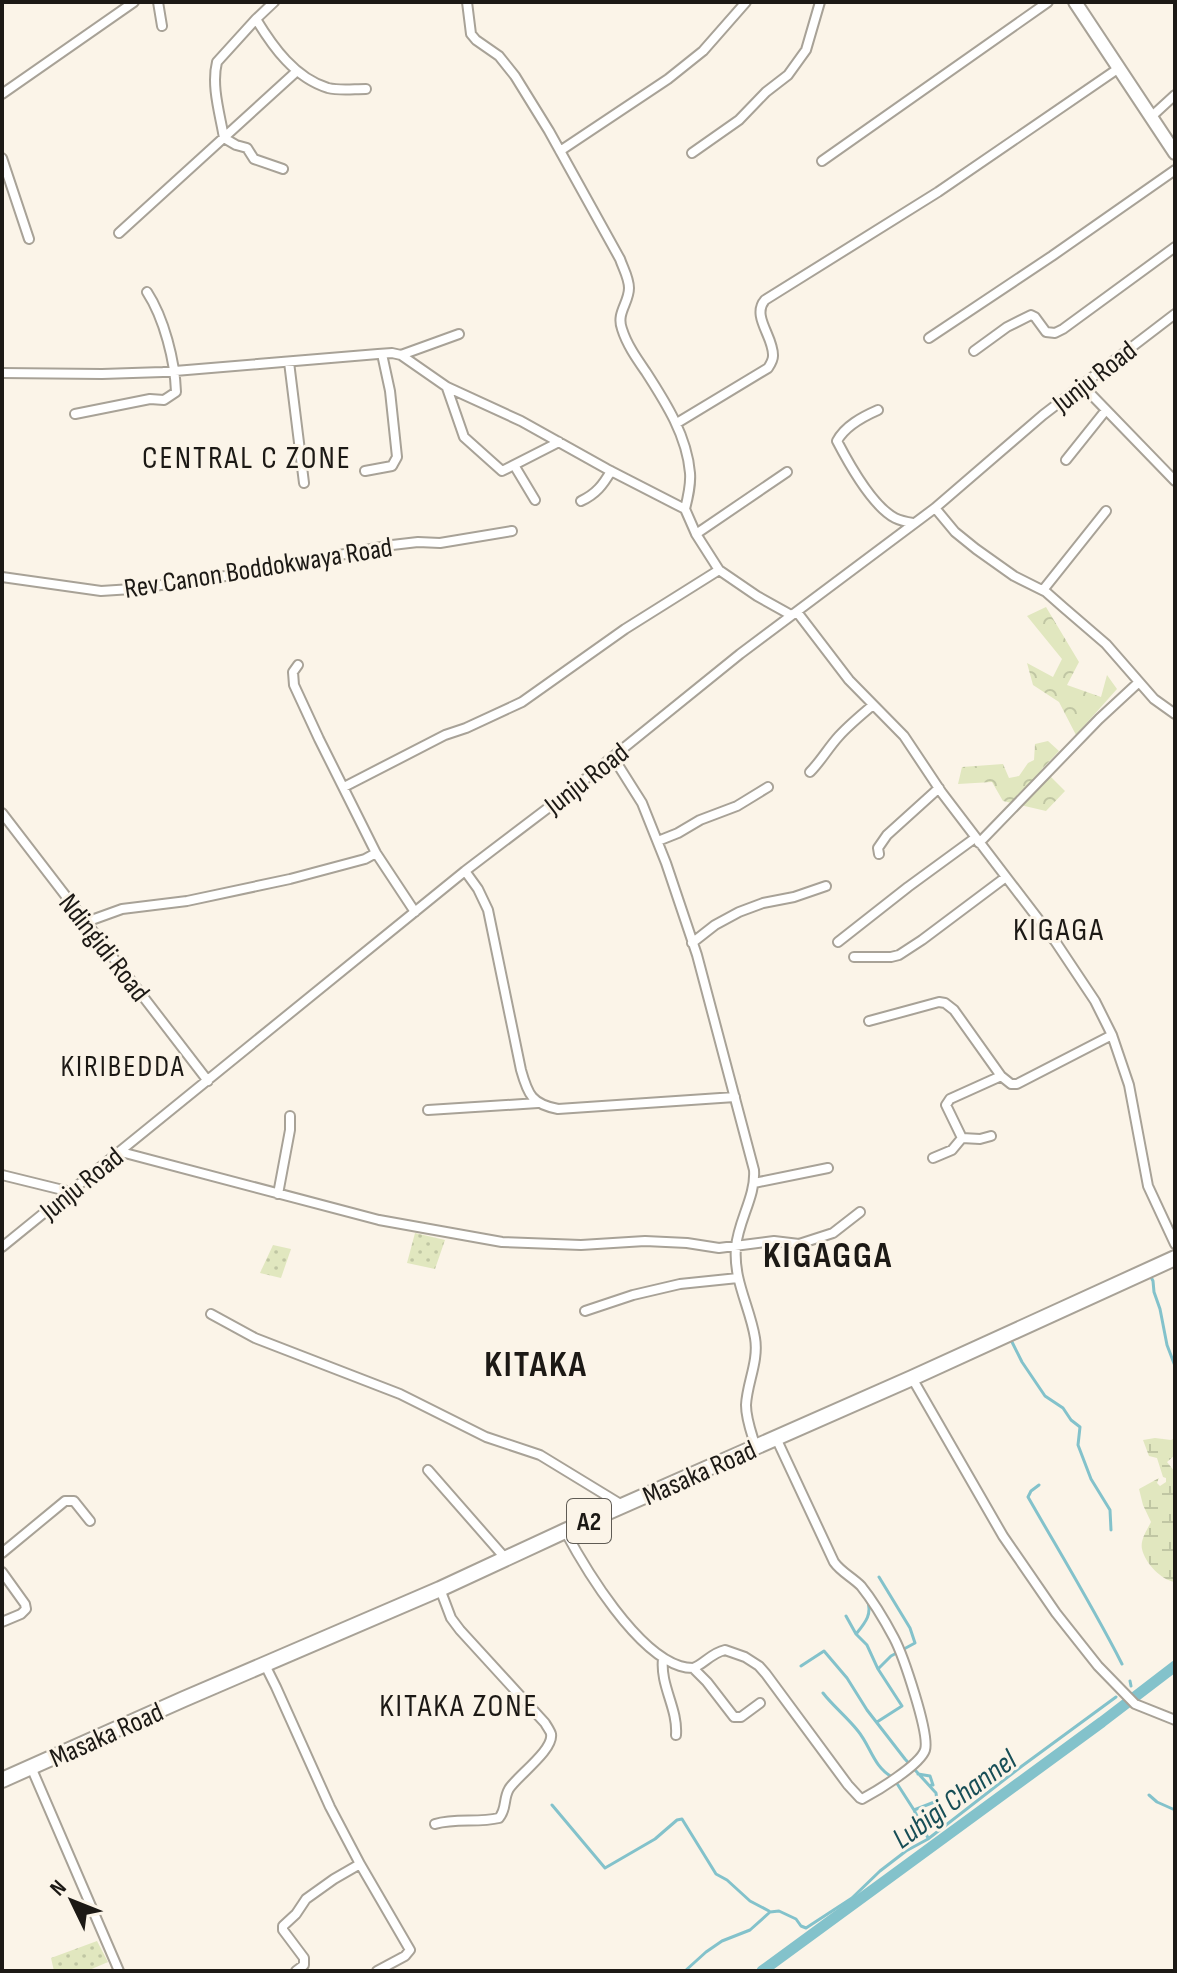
<svg xmlns="http://www.w3.org/2000/svg" width="1177" height="1973" viewBox="0 0 1177 1973" font-family="'Sofia Sans Condensed',sans-serif">
<defs>
<pattern id="grass-dots" width="8" height="8" patternUnits="userSpaceOnUse" patternTransform="scale(2)"><rect width="8" height="8" fill="#e1e7bf"/><path d="M2 2h.1M6 6h.1" fill="none" stroke="#c0c6a3" stroke-width="1.8" stroke-linecap="round"/></pattern>
<pattern id="forest-crowns" width="20" height="18" patternUnits="userSpaceOnUse" patternTransform="scale(2)"><rect width="20" height="18" fill="#e1e7bf"/><path d="M2 6a3 3 0 1 1 6 0M12 15a3 3 0 1 1 6 0" fill="none" stroke="#c0c6a3"/></pattern>
<pattern id="wetland-marsh" width="20" height="14" patternUnits="userSpaceOnUse" patternTransform="scale(2)"><rect width="20" height="14" fill="#e1e7bf"/><path d="M1 5h8M5 5V1M11 12h8M15 12V8" fill="none" stroke="#c0c6a3"/></pattern>
</defs>
<rect width="100%" height="100%" fill="#fbf4e8"/>
<!-- grass -->
<path fill="url(#grass-dots)" d="M415,1233L445,1240L435,1269L407,1263Z
M273,1245L291,1249L281,1278L260,1273Z
M97,1941L108,1962L87,1971H54L51,1958Z"/>
<!-- forest -->
<path fill="url(#forest-crowns)" d="M1046,607L1079,662L1067,685L1101,697L1107,675L1117,689L1076,735L1059,702L1033,685L1027,663L1053,677L1062,659L1027,616Z
M1048,741L1059,751L1042,769L1037,784L1051,777L1065,791L1046,811L1003,801L992,782L958,784L962,767L1003,764L1009,778L1019,776L1028,763L1034,760L1035,744Z"/>
<!-- wetland -->
<path fill="url(#wetland-marsh)" d="M1155,1438L1171,1440L1175,1438V1455L1167,1462L1175,1472V1582C1161,1580 1145,1563 1142,1549C1140,1540 1147,1530 1151,1522L1143,1505L1139,1489L1159,1478L1157,1483L1160,1486L1166,1482V1478L1163,1477L1157,1458L1149,1456L1143,1440Z"/>
<g fill="none" stroke-linecap="round" stroke-linejoin="round">
<!-- stream -->
<path stroke="#83c2cb" stroke-width="3" d="M1150,1275L1153,1281L1154,1292L1160,1309L1167,1345L1175,1366
M1012,1342L1022,1362L1045,1396L1063,1408L1071,1420L1080,1427L1078,1445L1091,1479L1110,1510L1111,1530
M1039,1485L1031,1491L1028,1497C1060,1553 1093,1607 1122,1664
M846,1616L856,1634L867,1645L878,1669L902,1706L877,1722
M856,1634C865,1623 873,1614 867,1599
M801,1666L824,1651L847,1678L867,1710L905,1759L936,1793L937,1801L914,1810
M878,1669L891,1656L915,1643L910,1628L879,1577
M1130,1681L1131,1686
M823,1693C833,1706 847,1717 858,1731C871,1747 873,1766 892,1777
M918,1774L930,1776L933,1785H931
M896,1782L914,1810L928,1838
M1149,1795L1157,1802L1175,1810
M552,1805L605,1868L655,1839L677,1820L682,1819L716,1874L727,1880L750,1901L769,1911
M685,1971L706,1952L722,1941L750,1930L770,1912L779,1911L796,1919L801,1926L806,1928L852,1898L880,1871L906,1851L928,1839L1022,1766L1116,1697"/>
<!-- canal -->
<path stroke="#83c2cb" stroke-width="11" d="M762,1971L1102,1722L1175,1666"/>
<!-- street casing -->
<g stroke="#a8a297" stroke-width="12">
<path id="street" d="M158,2L162,26
M274,2L256,19C273,47 295,78 328,88C340,91 353,89 366,89
M467,2L471,34L476,40L499,56L515,76L549,131L620,259C623,268 629,278 629,288C629,303 616,313 622,329C627,345 637,359 646,372C666,403 687,436 690,473C691,485 688,497 685,509
M256,19L217,62C211,86 220,114 224,138L236,145L247,148L254,159L283,169
M2,94L134,2
M1151,117L1175,95
M560,151L668,79L703,51L746,2
M692,153L739,120L766,92L788,75L806,50L820,2
M2,158L29,239
M822,161L1048,2
M119,233L297,71
M929,338L1052,256L1175,170
M974,351L1007,327L1031,315L1035,317L1046,332L1055,333L1063,329L1175,247
M401,355L459,334
M289,362L304,483
M2,373L102,374L163,372L378,354L392,353L401,355L447,387L521,421L607,469L685,509L696,534L719,570L757,596L791,615
M1082,385L1175,481
M447,388L464,437L502,471L559,442
M878,410C862,417 845,426 837,441C849,464 872,506 895,518C901,521 907,522 913,523
M75,414L150,399L164,400L176,392C175,361 164,318 147,292
M677,423L768,368C770,365 773,359 773,356C774,337 751,316 765,300L938,192L1119,68
M1066,460L1106,410
M514,465L535,500
M365,471L392,466L397,457L390,391L382,354
M581,501C596,494 603,485 611,471
M935,508L955,532L976,549L1014,576L1046,592L1063,607L1106,644L1154,699L1175,714
M696,534L787,472
M2,577L101,591L132,589L240,574L392,545L418,542L440,543L512,531
M1043,590L1106,511
M797,612L849,680L904,736L942,793L1055,941L1095,1001L1112,1035L1129,1085L1148,1186L1175,1244
M298,665L293,672L294,685L319,739L376,853L415,912
M613,757L642,803L666,863L697,955L754,1170C756,1196 738,1221 736,1247C733,1280 750,1307 755,1338C759,1361 747,1383 746,1405C746,1420 752,1434 756,1448
M810,772C821,761 828,748 839,736C849,725 861,715 873,705
M344,787L445,735L466,728L522,702L625,629L719,570
M2,813L208,1081
M658,841L678,833L700,820L737,806L768,787
M979,843L1099,719L1139,682
M879,854L878,848L887,835L939,788
M465,871L478,889L488,910L521,1070C528,1095 532,1104 558,1109L735,1097
M86,922L122,909L187,901L290,879L365,859L376,853
M838,942L908,887L975,838
M692,943L715,925L739,912L763,903L794,897L826,886
M854,957H891L899,955L922,940L1006,877
M869,1021L939,1002L945,1003L954,1010L1001,1076L1011,1084H1017L1112,1035
M428,1110L538,1103
M962,1138L980,1139L991,1136
M121,1152L379,1220L502,1242L581,1245L645,1241L687,1243L719,1248L774,1241L799,1244L833,1233L860,1212
M933,1158L952,1150L962,1138L946,1105L950,1099L1001,1076
M2,1175L71,1192
M754,1183L828,1168
M278,1194L290,1130V1116
M2,1247L465,871L573,789L740,654L935,508L1043,415L1175,314
M585,1311L633,1295L680,1284L738,1278
M211,1314L255,1338L400,1394L486,1437L540,1455L622,1505
M912,1378L1003,1536L1056,1613L1098,1666L1135,1704L1175,1720
M428,1470L506,1559
M565,1531C587,1572 636,1652 680,1666C683,1667 689,1668 693,1668C703,1665 711,1653 725,1650L745,1657L759,1666L766,1674L848,1785L860,1798L862,1799C877,1791 920,1765 925,1750C930,1734 903,1655 894,1638C885,1621 873,1601 861,1586C852,1577 841,1572 834,1562L776,1438
M2,1553L65,1501H74L90,1521
M2,1572L25,1604L26,1609L21,1614L2,1622
M663,1659C660,1686 678,1708 676,1735
M265,1665L276,1687L330,1807L360,1864L410,1950L405,1956L377,1971
M693,1668L707,1682L734,1717H741L760,1703
M31,1767L119,1971
M435,1824C456,1818 478,1823 499,1818C507,1809 503,1799 509,1789C517,1776 554,1750 551,1734C551,1732 546,1725 545,1723L460,1630L451,1618L440,1589
M296,1971L304,1965V1958L283,1930V1926L296,1914L306,1899L334,1879L360,1864"/>
</g>
<!-- secondary casing -->
<g stroke="#a8a297" stroke-width="16">
<path id="secondary" d="M1075,2L1175,153"/>
</g>
<!-- primary casing -->
<g stroke="#a8a297" stroke-width="18">
<path id="primary" d="M2,1780L184,1699L440,1589L565,1531L912,1378L1175,1258"/>
</g>
<!-- street -->
<use href="#street" stroke="#fff" stroke-width="8"/>
<!-- secondary -->
<use href="#secondary" stroke="#fff" stroke-width="12"/>
<!-- primary -->
<use href="#primary" stroke="#fff" stroke-width="14"/>
</g>
<g text-anchor="middle" stroke-width="6" stroke-linejoin="round" paint-order="stroke">
<!-- shield labels -->
<rect fill="#fbf4e8" stroke="#5f5b54" stroke-width="2" x="567" y="1499" width="44" height="44" rx="6"/>
<g font-size="26" font-weight="bold" fill="#1c1915">
<text x="589" y="1530">A2</text>
</g>
<!-- street labels -->
<g font-size="28" fill="#1c1915" stroke="#fbf4e8">
<text transform="translate(1094 376) rotate(-38)" y="10">Junju Road</text>
<text transform="translate(258 567) rotate(-9)" y="10">Rev Canon Boddokwaya Road</text>
<text transform="translate(586 778) rotate(-38)" y="10">Junju Road</text>
<text transform="translate(105 947) rotate(52)" y="10">Ndingidi Road</text>
<text transform="translate(81 1183) rotate(-39)" y="10">Junju Road</text>
<text transform="translate(699 1472) rotate(-24)" y="10">Masaka Road</text>
<text transform="translate(106 1734) rotate(-24)" y="10">Masaka Road</text>
</g>
<!-- neighbourhood labels -->
<g font-size="30" letter-spacing="2" fill="#1c1915" stroke="#fbf4e8">
<text x="123" y="1076">KIRIBEDDA</text>
</g>
<!-- water labels -->
<g font-size="30" font-style="italic" fill="#174e56" stroke="#fbf4e8">
<text transform="translate(954 1799) rotate(-36)" y="10">Lubigi Channel</text>
</g>
<!-- quarter labels -->
<g font-size="32" letter-spacing="2" fill="#1c1915" stroke="#fbf4e8">
<text x="247" y="468">CENTRAL C ZONE</text>
<text x="1059" y="940">KIGAGA</text>
<text x="459" y="1716">KITAKA ZONE</text>
</g>
<!-- district labels -->
<g font-size="36" font-weight="bold" letter-spacing="2" fill="#1c1915" stroke="#fbf4e8">
<text x="828" y="1267">KIGAGGA</text>
<text x="536" y="1376">KITAKA</text>
</g>
</g>
<!-- border -->
<rect width="1177" height="1973" fill="none" stroke="#1c1915" stroke-width="8"/>
<!-- north arrow -->
<g transform="translate(72 1901) rotate(313)" stroke="#fbf4e8" stroke-width="6" paint-order="stroke">
<path d="M0-6L14 30L0 20L-14 30Z" fill="#1c1915"/>
<text y="-12" font-size="22" font-weight="bold" text-anchor="middle" fill="#1c1915">N</text>
</g>
</svg>
